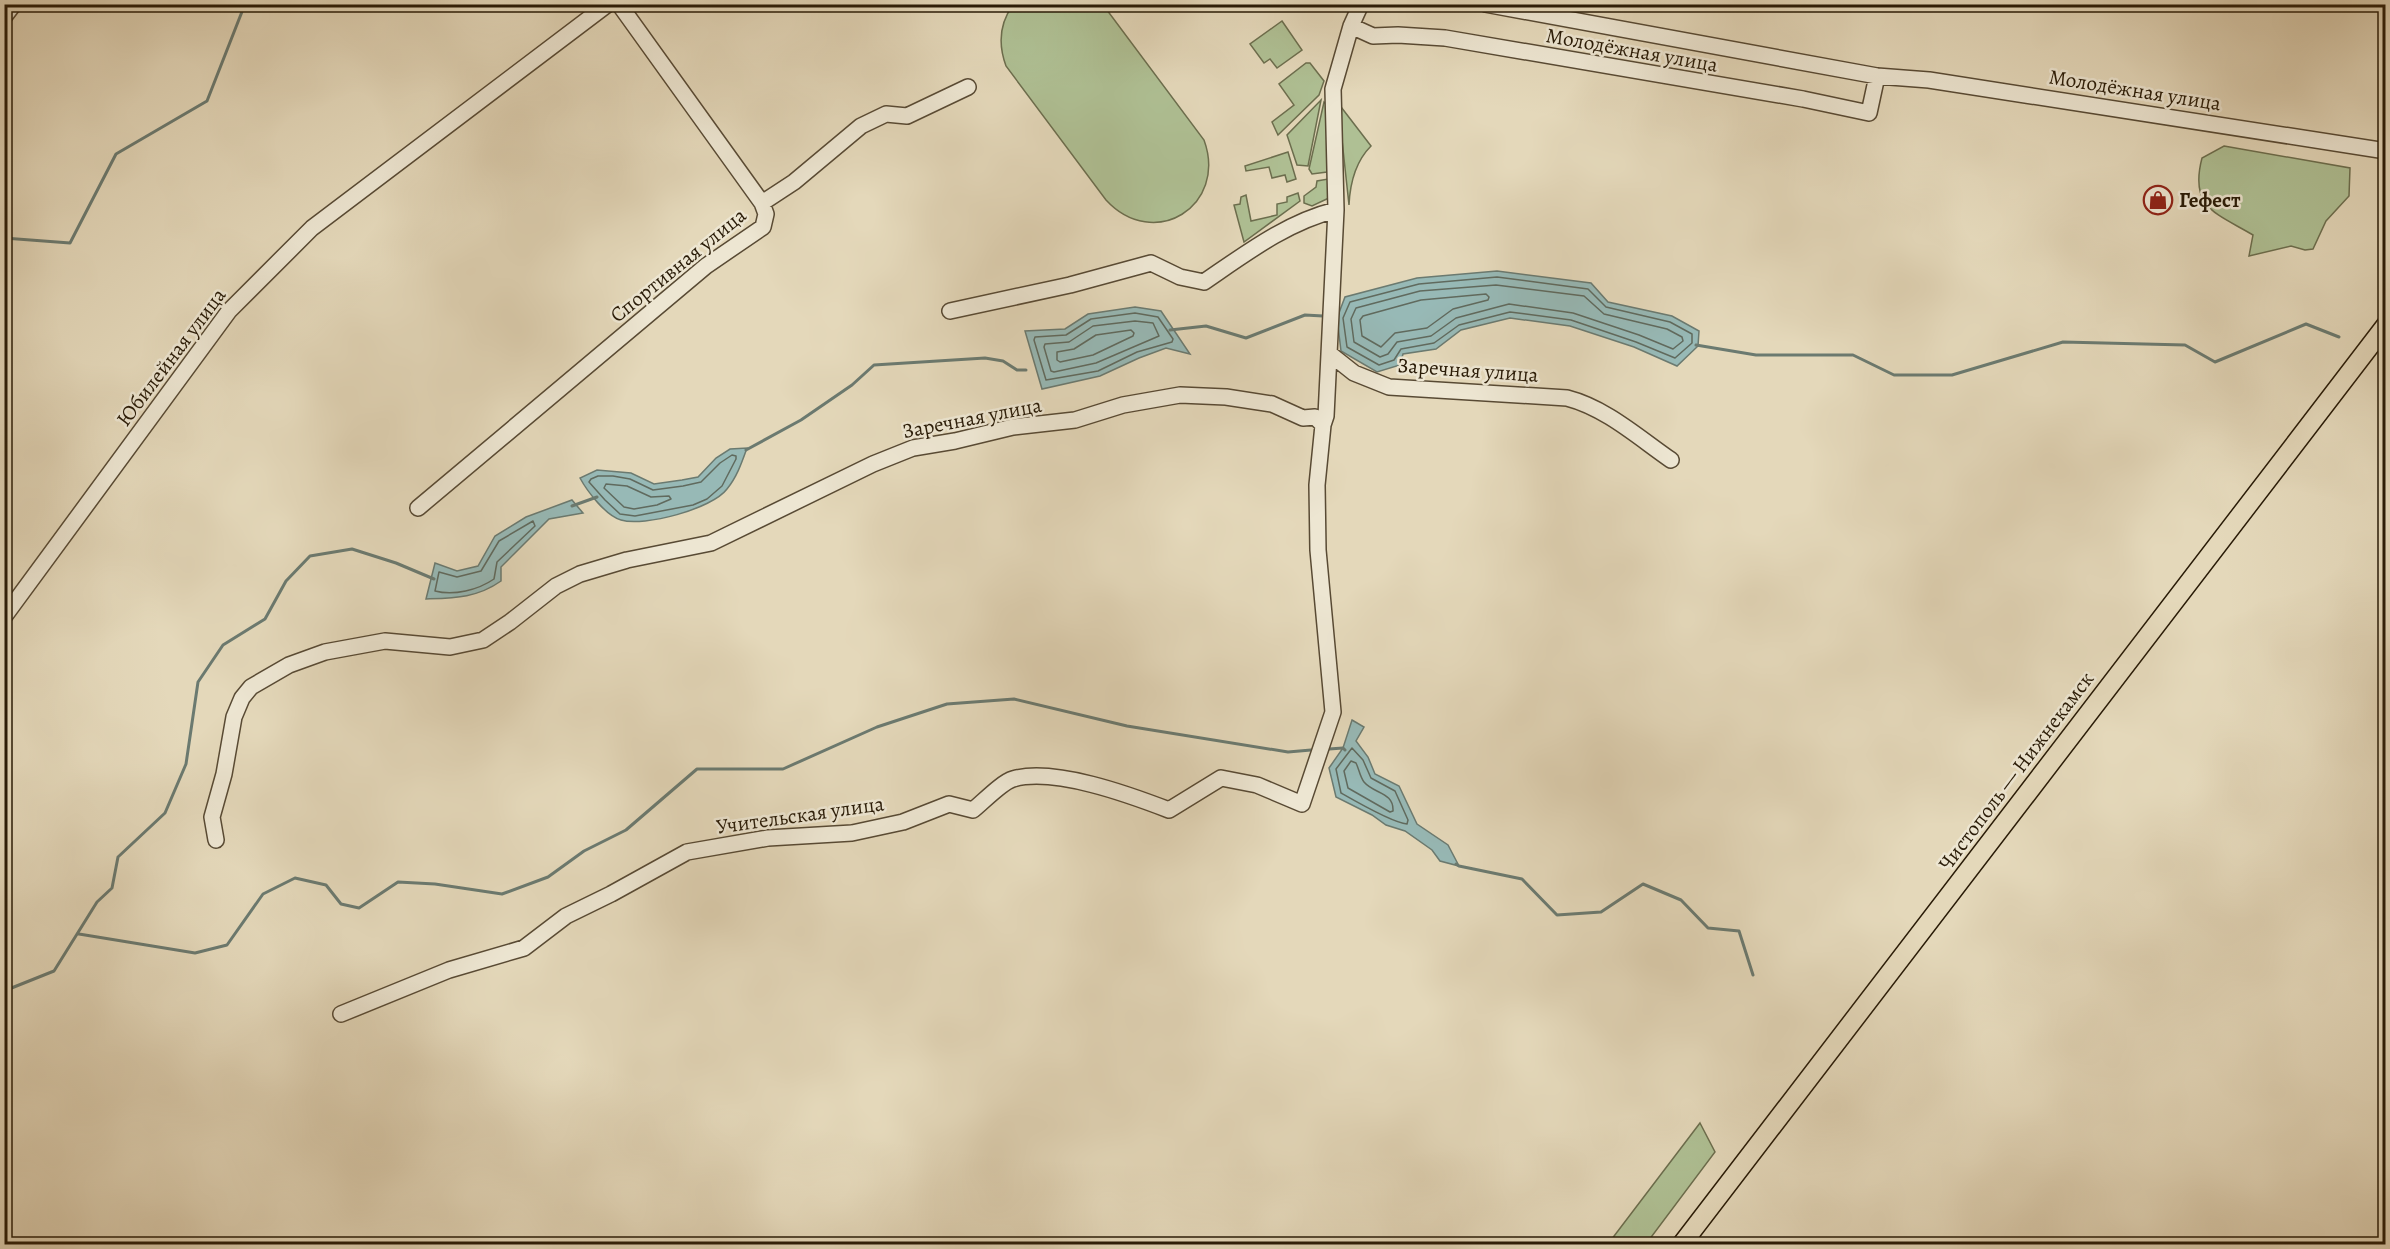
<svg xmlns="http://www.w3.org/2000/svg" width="2390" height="1249" viewBox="0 0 2390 1249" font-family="Alegreya,serif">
<rect width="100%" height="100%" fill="#e4d8ba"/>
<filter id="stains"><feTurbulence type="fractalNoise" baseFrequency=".00333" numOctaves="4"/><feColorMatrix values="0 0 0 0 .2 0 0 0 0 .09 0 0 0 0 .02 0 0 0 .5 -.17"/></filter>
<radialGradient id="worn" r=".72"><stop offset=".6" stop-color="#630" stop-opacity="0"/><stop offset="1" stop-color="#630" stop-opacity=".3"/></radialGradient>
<!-- green -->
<path fill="#afc094" stroke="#6c6e4e" stroke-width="1.5" d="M1013,5L1104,6L1204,140C1228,206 1154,252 1106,200L1006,66C998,44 999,24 1013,5Z
M1282,21L1302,50L1277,68L1270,59L1264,63L1250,44Z
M1306,63H1310L1324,81L1319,95L1278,135L1272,122L1294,105L1279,84Z
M1321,100L1308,166L1297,165L1287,135Z
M1324,102L1326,104L1329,168L1327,172L1312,174L1309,169Z
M1338,103L1371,146C1356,161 1350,184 1349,205Z
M2224,146L2350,168L2349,196L2326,221L2313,249L2305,250L2291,246L2249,256L2253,235C2216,213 2189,208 2202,158Z
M1288,152L1296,179L1287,182L1285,175L1272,178L1269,167L1246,171L1245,166Z
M1328,179L1331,197L1312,206L1304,203V196L1316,187L1317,181Z
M1298,193L1300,201L1244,242L1234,205L1240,204L1241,197L1246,195L1251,221L1277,215V204L1287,202V197Z
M1700,1123L1715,1152L1646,1244H1608Z"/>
<!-- water -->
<path fill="#97b9b6" stroke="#6b7a70" stroke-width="1.5" d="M1497,271L1591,283L1608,302L1672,316L1699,331L1698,346L1677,366L1634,347L1570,326L1510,318L1461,330L1436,349L1403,354L1400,365L1377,372L1341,351L1337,318L1345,297L1417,278Z
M1135,307L1161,311L1190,354L1166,348L1139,358L1100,376L1042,389L1025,331L1065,329L1088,314Z
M747,448C742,462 737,477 727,489C712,509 644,527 621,520C606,516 587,491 580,478L597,470L631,473L654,484L682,480L698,477L716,458L730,449Z
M572,500L583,513L549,519L501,567V581C477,598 454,598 426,599L435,563L457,571L478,566L495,536L526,517Z
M1352,720L1364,727L1356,741L1368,757L1375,774L1399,786L1417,824L1448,845L1459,866L1440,861L1432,850L1405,831L1386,825L1372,815L1336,797L1329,768L1343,748Z"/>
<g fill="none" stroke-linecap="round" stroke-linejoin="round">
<!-- shore -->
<path stroke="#606a5e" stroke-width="1.5" d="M1497,277L1588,289L1606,307L1670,322L1692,334V343L1675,358L1636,342L1571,320L1510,312L1459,325L1434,343L1401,349L1394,360L1379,365L1347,347L1343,318L1350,302L1419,284Z
M1496,285L1584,296L1604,314L1667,329L1682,337L1683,341L1673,349L1639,335L1573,313L1509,304L1456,318L1431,336L1397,342L1388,354L1380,357L1354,342L1351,319L1356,308L1420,291Z
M1486,294L1489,297L1488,300L1453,309L1427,328L1395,333L1381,347L1362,336L1360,320L1363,316L1421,300Z
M1135,313L1158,317L1173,339L1172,342L1137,352L1098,371L1046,380L1034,340L1035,337L1066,335L1091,319Z
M1135,321L1153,323L1159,336L1096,363L1054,372L1051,371L1044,347L1045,344L1069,342L1093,326Z
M1131,330L1134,333L1133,336L1093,355L1060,362L1057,360V352L1074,349L1096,335Z
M732,455L736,456V459L722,486L707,499L693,505L635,516L620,514L605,500L589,482L591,479L598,476H613L630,479L653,490L683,486L701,482L720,463Z
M606,484L627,486L651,497L669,496L671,499L657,505L634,509L624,507L604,488Z
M533,521L535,526L497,562L494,579C478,590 454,596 435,591L439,572L457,577L481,571L499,541Z
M1352,748L1363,760L1371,778L1395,791L1408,820L1407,824C1393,823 1355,801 1341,793L1336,769Z
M1351,761L1356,763C1359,769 1360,777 1364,782C1374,794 1394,792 1393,811L1390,812L1348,788L1344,771Z"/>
<!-- stream -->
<path stroke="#6b7a70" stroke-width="3" d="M4,238L70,243L116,154L207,101L245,4
M1170,330L1206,326L1246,338L1305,315L1323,316
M1696,345L1756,355H1853L1894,375H1952L2063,342L2185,345L2215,362L2306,324L2339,337
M746,450L801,420L852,385L874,365L985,358L1003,361L1017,370H1026
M572,506L597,497
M1329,749L1343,748L1345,750
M1456,864L1459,866L1522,879L1557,915L1601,912L1643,884L1681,900L1708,928L1739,931L1753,975
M79,934L195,953L227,945L263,894L295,878L326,885L341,904L359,908L398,882L435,884L502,894L548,877L584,851L626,830L697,769H783L877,727L947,704L1014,699L1127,726L1288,752L1311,750
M4,996L9,989L54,971L97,902L112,888L118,857L165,813L186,764L198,682L223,645L265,619L286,581L310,556L352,549L396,563L434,579"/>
<!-- minor casing -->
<g stroke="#584a34" stroke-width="18">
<path id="minor" d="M1485,4L1877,76L1929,80L2386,151
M4,17L14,4
M1351,26L1373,36L1398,35L1445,38L1803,99L1869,113L1877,76
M762,203L794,182L861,126L886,114L907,116L968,87
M950,311L1070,285L1151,263L1180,277L1204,282C1245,254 1287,222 1336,210
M1330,354L1354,373L1389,387L1567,398C1606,408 1639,438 1671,460
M418,508L706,266L763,227L766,214L762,203L619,4
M4,617L229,311L312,228L608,4
M216,840L212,817L224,774L234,717L242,698L251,687L289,665L325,652L385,641L450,647L483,640L510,622L556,586L580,574L627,560L711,543L873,464L913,448L955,441L1013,427L1075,420L1123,405L1180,395L1226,397L1272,404L1303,418L1315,417L1323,425
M341,1014L449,970L524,948L566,916L611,894L687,852L768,838L852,833L903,822L949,804L973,810C982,803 1002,782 1013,779C1054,767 1130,795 1169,810L1221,778L1257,785L1302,804L1333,712L1318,550L1317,485L1323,425L1326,416L1336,210L1333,89L1351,26L1361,4"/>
</g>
<!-- major casing -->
<g stroke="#291b07" stroke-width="21">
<path id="major" d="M1682,1244L2386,325"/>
</g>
<!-- minor -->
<use href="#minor" stroke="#ede6d2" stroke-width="15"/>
<!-- major -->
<use href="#major" stroke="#e4d8ba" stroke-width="18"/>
</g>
<!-- icons -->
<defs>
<g id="shop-ring" transform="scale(1.5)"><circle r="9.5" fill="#ede6d2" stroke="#8f2418" stroke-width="1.5"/><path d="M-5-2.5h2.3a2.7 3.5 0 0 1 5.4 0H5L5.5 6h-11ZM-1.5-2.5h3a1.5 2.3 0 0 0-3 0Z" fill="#8f2418"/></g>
</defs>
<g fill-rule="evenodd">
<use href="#shop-ring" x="2158" y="200"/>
</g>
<g text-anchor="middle" stroke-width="5" stroke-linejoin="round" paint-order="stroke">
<!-- street labels -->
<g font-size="21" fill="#291b07" stroke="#ede6d2">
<text transform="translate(1632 50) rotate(10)" y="7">Молодёжная улица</text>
<text transform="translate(2135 90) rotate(9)" y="7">Молодёжная улица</text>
<text transform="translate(678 265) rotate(-39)" y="7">Спортивная улица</text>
<text transform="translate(171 357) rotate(-53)" y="7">Юбилейная улица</text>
<text transform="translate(1468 370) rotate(4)" y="7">Заречная улица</text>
<text transform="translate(972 418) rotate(-11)" y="7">Заречная улица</text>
<text transform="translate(2016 771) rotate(-53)" y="7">Чистополь — Нижнекамск</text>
<text transform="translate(800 815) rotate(-8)" y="7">Учительская улица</text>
</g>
<!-- poi labels -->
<g font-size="21" font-weight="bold" fill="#291b07" stroke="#ede6d2" text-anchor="start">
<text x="2179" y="207">Гефест</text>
</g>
</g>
<!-- margin -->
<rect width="2390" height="1249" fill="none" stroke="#e4d8ba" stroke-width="24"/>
<rect x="6" y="6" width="2378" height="1237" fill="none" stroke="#291b07" stroke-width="3"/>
<rect x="12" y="12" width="2366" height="1225" fill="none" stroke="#291b07" stroke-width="1.5"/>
<rect width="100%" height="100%" filter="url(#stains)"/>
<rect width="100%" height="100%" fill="url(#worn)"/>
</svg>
